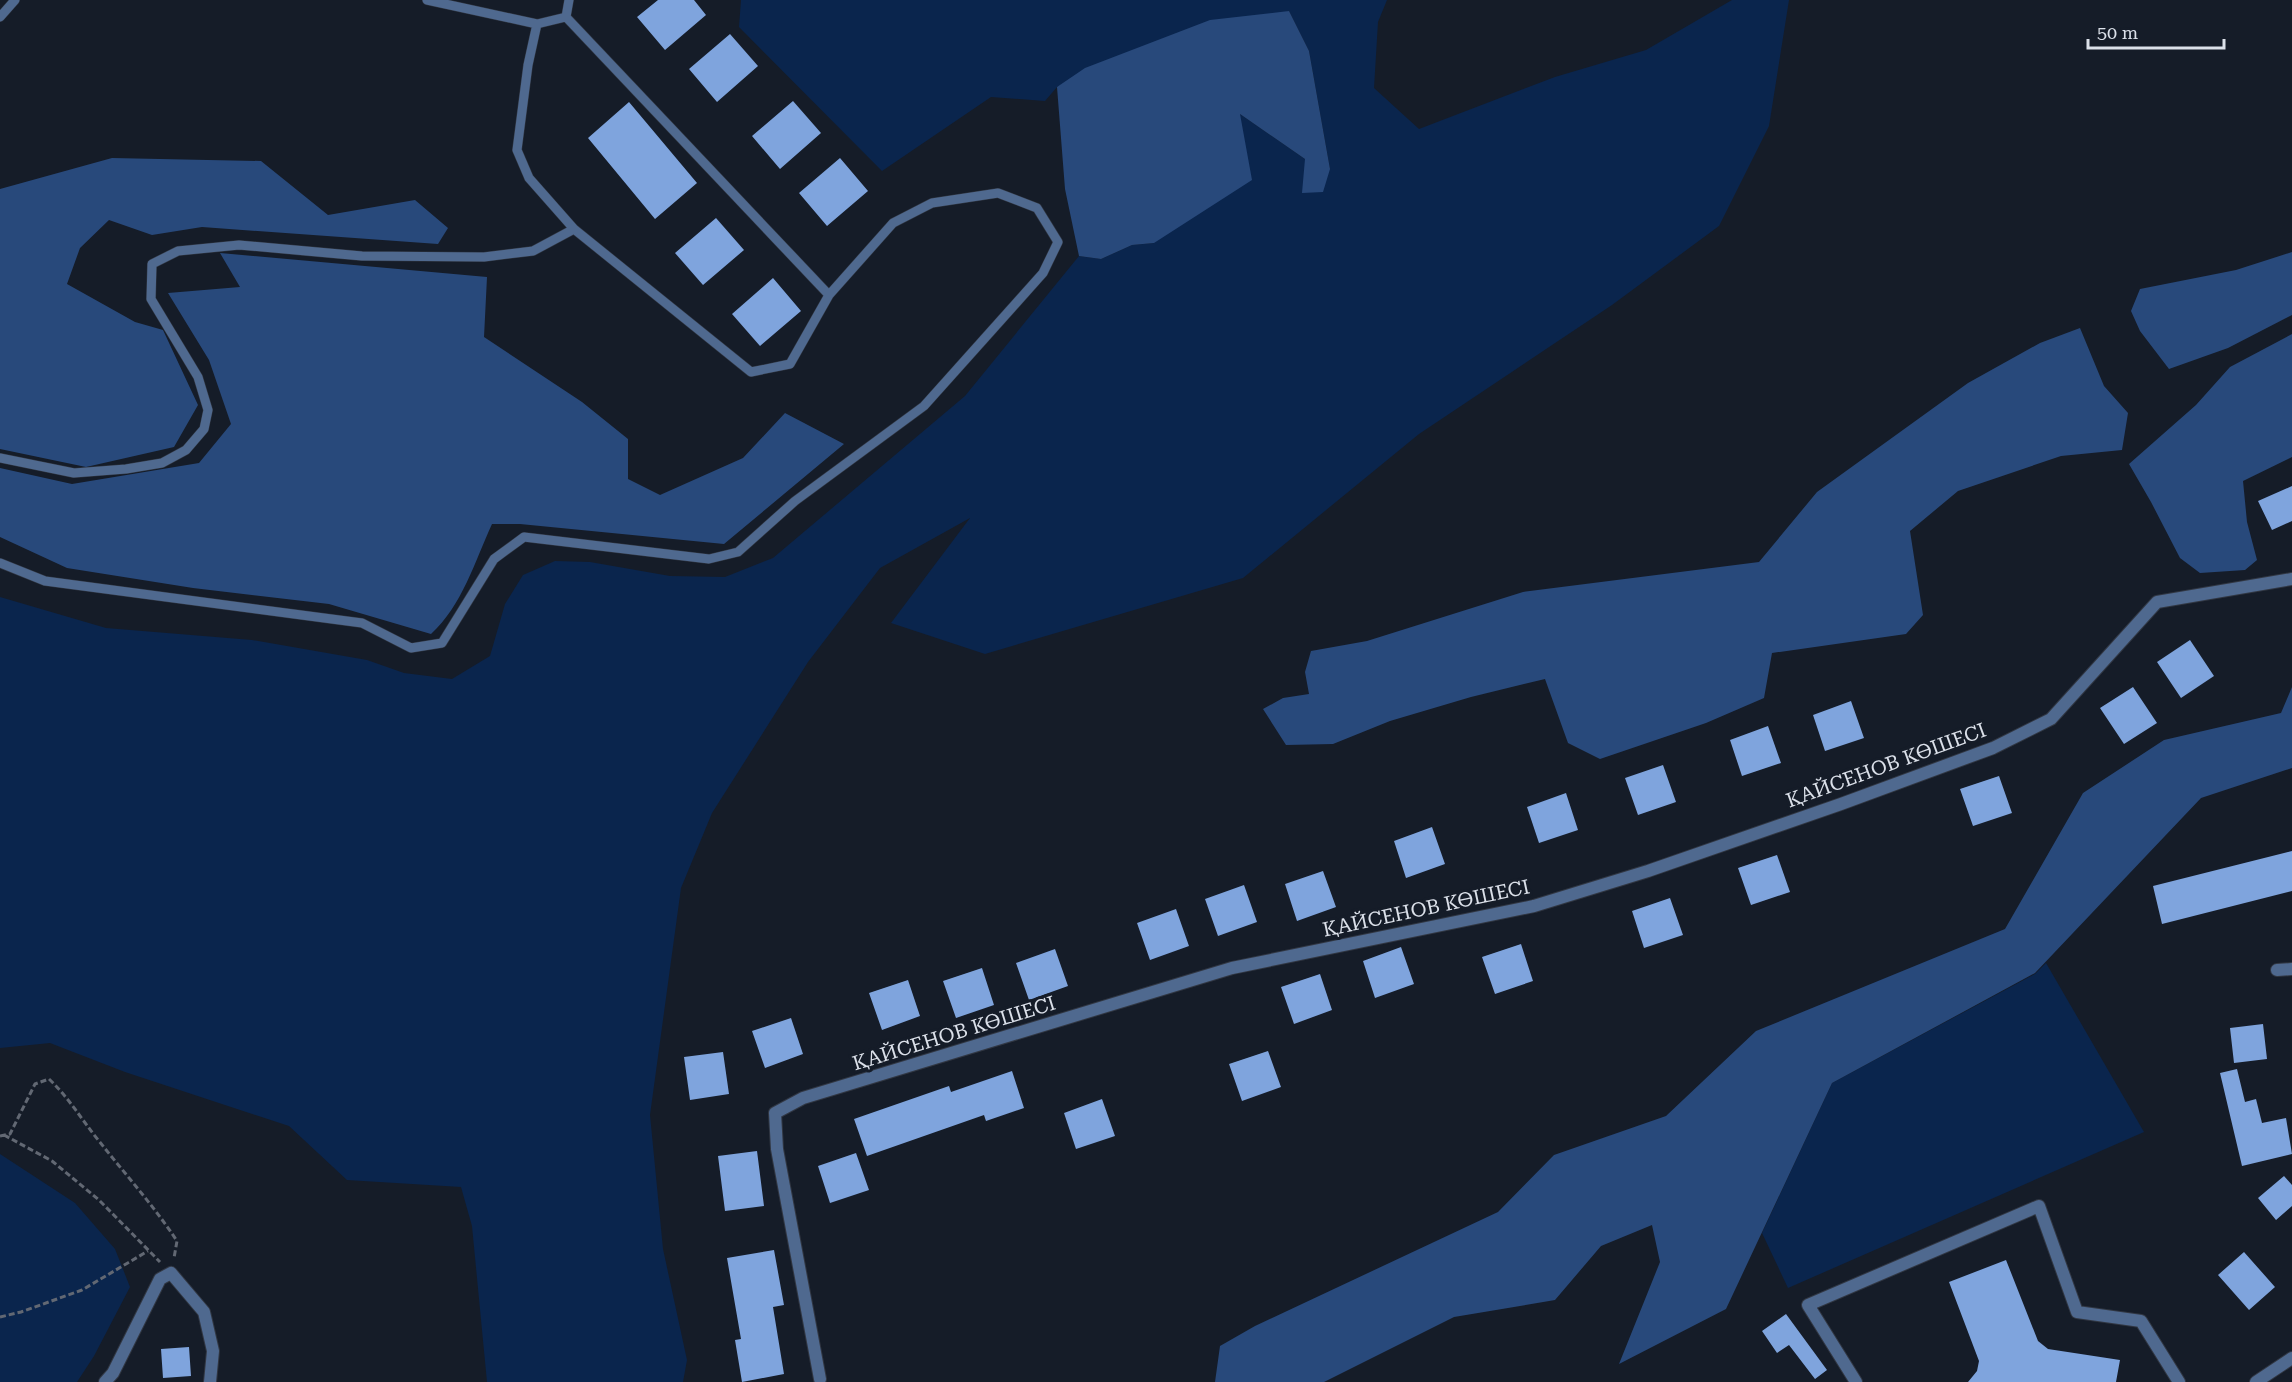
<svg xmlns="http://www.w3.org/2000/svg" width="2292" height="1382" viewBox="0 0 2292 1382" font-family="'Roboto Serif',serif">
<rect width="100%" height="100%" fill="#151c28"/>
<!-- green -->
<path fill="#0a254d" d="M741,0H1387L1378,22L1374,88L1419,129L1555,77L1646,50L1732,0H1789L1769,126L1719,226L1612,305L1419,434L1243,578L985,654L891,623L970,518L880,568L808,662L712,813L681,888L650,1115L663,1249L687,1360L683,1382H487L472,1226L461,1187L347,1180L289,1126L125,1072L50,1043L0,1048V597L106,628L252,640L367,660L404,673L452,679L490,656L505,604L523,575L555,561L590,562L670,576L725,577L773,558L965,396L1079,256L1101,259L1132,245L1154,243L1240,114L1305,159L1330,169L1309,51L1289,11L1057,87L1045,101L991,97L882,171L739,27Z
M2046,963L2144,1132L1788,1288L1762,1233L1832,1083L2035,974Z
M0,1154L75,1203L115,1249L130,1287L94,1356L77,1382H0Z"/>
<!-- forest -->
<path fill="#28497b" d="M1289,11L1309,51L1330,169L1323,192L1302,193L1305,159L1240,114L1252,180L1154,243L1132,245L1101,259L1079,256L1065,189L1057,87L1085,68L1210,20Z
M112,158L261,161L328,215L415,200L448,228L438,244L202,227L152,235L109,220L80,248L67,284L135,322L163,330L198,405L174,447L86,467L0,449V189Z
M2292,252V315L2228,348L2169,369L2140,331L2131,311L2140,289L2236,270Z
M220,253L487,277L484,337L582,402L628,439V479L660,495L743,458L785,413L844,444L724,544L520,524H492C475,561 462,606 431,634L329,604L193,588L67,568L0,537V468L72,484L199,463L231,424L209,360L168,293L240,287Z
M2080,328L2104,386L2128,413L2122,450L2061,456L1958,491L1910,531L1923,615L1906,634L1772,653L1764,698L1706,723L1600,759L1568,743L1545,679L1471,697L1390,721L1333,744L1286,745L1263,709L1283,698L1309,694L1305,672L1311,651L1367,641L1523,592L1759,562L1817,492L1968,383L2040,343Z
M2292,334V457L2243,481L2247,522L2257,560L2245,570L2200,573L2180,558L2151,502L2129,464L2196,405L2230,367Z
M2292,687V768L2201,798L2035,973L1832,1083L1726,1309L1619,1364L1660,1262L1652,1225L1601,1246L1555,1300L1454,1317L1324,1382H1215L1220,1346L1255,1326L1498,1212L1554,1155L1666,1116L1756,1031L2005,929L2083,793L2164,740L2281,713Z"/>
<!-- building -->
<path fill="#7fa4dd" d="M658,0H694L706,15L665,50L637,17Z
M730,34L758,66L717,102L689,69Z
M793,101L821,133L780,169L752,136Z
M629,102L697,183L655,219L588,138Z
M840,158L868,191L827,226L799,193Z
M716,218L744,250L703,285L675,253Z
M773,278L801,311L760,346L732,314Z
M2292,486V521L2272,530L2258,501Z
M2190,640L2214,676L2181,698L2157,662Z
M2133,687L2157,723L2124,744L2100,708Z
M1851,701L1864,738L1825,751L1813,715Z
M1768,726L1781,763L1742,776L1730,740Z
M1663,765L1676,802L1638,815L1625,778Z
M1999,776L2012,813L1973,826L1960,789Z
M1566,793L1578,830L1539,843L1527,807Z
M1432,827L1445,864L1406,878L1394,841Z
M2292,851V891L2162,924L2153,886Z
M1777,855L1790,892L1751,905L1738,868Z
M1323,871L1336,907L1297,921L1285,884Z
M1244,885L1257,922L1218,936L1205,899Z
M1670,898L1683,935L1644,948L1632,911Z
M1176,909L1189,946L1150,960L1137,923Z
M1521,944L1533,981L1495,994L1482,957Z
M1401,947L1414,984L1375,998L1363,961Z
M1055,949L1068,986L1029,1000L1016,963Z
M982,968L994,1005L956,1018L943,981Z
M1320,974L1332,1010L1294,1024L1281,987Z
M908,980L920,1016L882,1030L869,993Z
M791,1018L803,1054L765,1068L752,1031Z
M2263,1024L2267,1059L2234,1063L2230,1028Z
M1268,1051L1281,1087L1242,1101L1229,1064Z
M723,1052L729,1094L690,1100L684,1057Z
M2237,1069L2245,1102L2256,1099L2262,1123L2286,1118L2292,1154L2242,1166L2220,1073Z
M1012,1071L1024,1108L986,1121L984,1115L867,1156L854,1119L949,1086L951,1092Z
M1102,1099L1115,1136L1076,1149L1064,1113Z
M757,1151L764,1206L725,1211L718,1156Z
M856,1153L869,1190L830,1203L818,1166Z
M2284,1176L2292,1185V1206L2276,1220L2258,1198Z
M774,1250L784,1305L773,1307L784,1374L742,1382L735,1340L741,1339L727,1258Z
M2244,1252L2275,1287L2249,1310L2218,1275Z
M2006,1260L2038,1341L2048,1349L2120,1360L2116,1382H1968L1977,1371L1979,1361L1949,1282Z
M1786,1314L1827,1370L1815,1379L1789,1345L1777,1353L1762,1331Z
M189,1347L191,1376L163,1378L161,1349Z"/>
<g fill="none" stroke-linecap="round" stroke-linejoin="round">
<!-- lane casing -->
<g stroke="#313743" stroke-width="10">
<path id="lane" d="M427,0L537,24L566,17L829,295
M0,17L15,0
M566,17L569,0
M0,458L74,473L126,469L162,463L186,450L204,429L208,410L198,377L151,299L152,264L178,251L239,245L362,256L484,257L533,251L574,229L529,178L517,150L528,65L537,24
M0,563L45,581L362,623L411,648L442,643L494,559L524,537L709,559L738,552L795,501L924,406L1043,273L1058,242L1037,208L998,193L932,203L893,223L829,295L790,364L751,372L574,229"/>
</g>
<!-- street casing -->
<g stroke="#313743" stroke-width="14">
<path id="street" d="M2277,970L2292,969
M820,1379L777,1149L775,1113L803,1098L1232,968L1534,906L1648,871L1841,804L1993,748L2051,719L2157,602L2292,579
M105,1382L113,1373L160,1279L171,1273L204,1312L213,1351L210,1382
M1856,1382L1808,1305L2039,1206L2077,1312L2141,1321L2179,1382
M2256,1382L2292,1358"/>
</g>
<!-- path -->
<path stroke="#626873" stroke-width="3" stroke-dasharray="6 3" stroke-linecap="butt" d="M4,1135L52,1161L99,1200L160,1262
M0,1136L10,1134L35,1084L49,1079C70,1099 81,1119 99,1141C125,1174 154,1206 177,1241L174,1258
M0,1317L21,1312L82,1290L148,1251"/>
<!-- lane -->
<use href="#lane" stroke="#4f698f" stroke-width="9"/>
<!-- street -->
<use href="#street" stroke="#4f698f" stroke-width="12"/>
</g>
<g text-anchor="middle" stroke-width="6" stroke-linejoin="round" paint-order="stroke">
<!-- street labels -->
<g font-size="20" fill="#dbe0e9" stroke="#151c28">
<text transform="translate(1886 765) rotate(-20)" y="7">ҚАЙСЕНОВ КӨШЕСІ</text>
<text transform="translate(1426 908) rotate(-12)" y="7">ҚАЙСЕНОВ КӨШЕСІ</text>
<text transform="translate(954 1033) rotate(-17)" y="7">ҚАЙСЕНОВ КӨШЕСІ</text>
</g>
</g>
<!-- scale -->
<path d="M2088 39v9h136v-9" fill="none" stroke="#dbe0e9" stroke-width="3"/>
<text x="2097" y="39" font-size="18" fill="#dbe0e9" stroke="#151c28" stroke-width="4.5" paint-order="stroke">50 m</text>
</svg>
